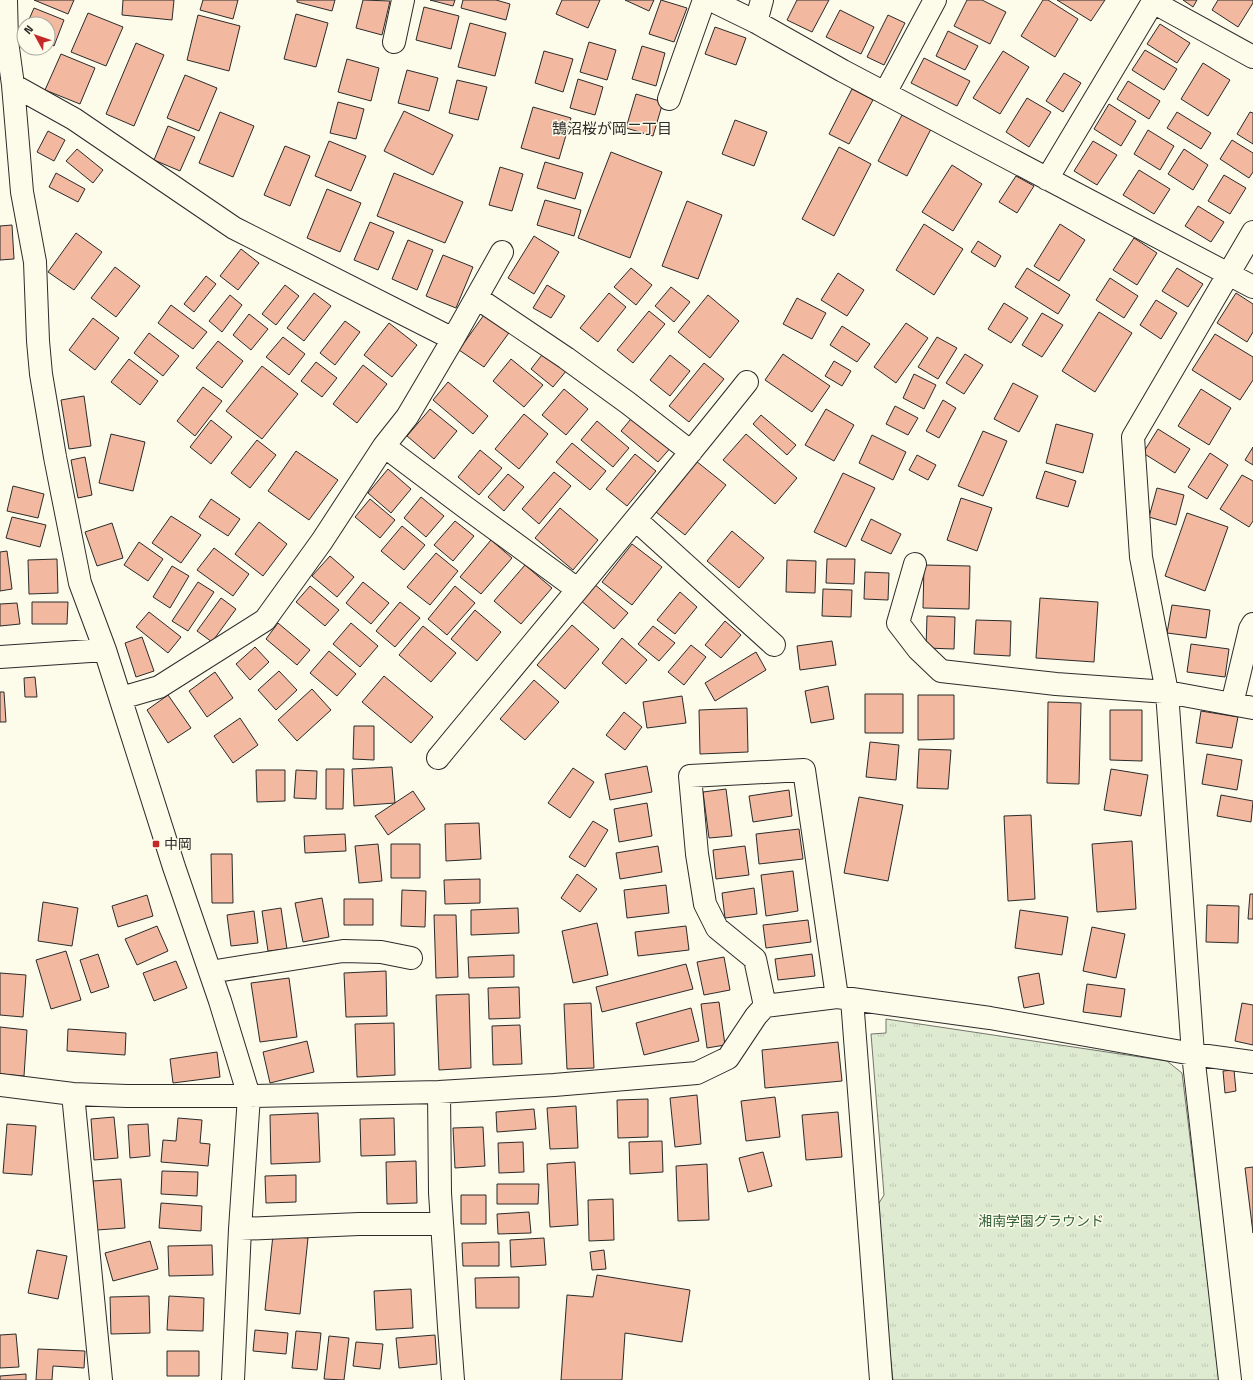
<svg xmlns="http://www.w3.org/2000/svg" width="1253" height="1380" viewBox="0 0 1253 1380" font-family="'Titillium Web','Noto Sans JP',sans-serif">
<defs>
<pattern id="park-tufts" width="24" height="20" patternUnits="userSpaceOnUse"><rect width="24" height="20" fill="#deebd1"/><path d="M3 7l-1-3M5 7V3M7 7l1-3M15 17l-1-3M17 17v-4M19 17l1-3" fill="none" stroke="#bfcab4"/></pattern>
</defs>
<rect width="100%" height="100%" fill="#fdfbea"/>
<!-- park -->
<path fill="url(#park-tufts)" stroke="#74746e" d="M886,1019L1167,1061L1182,1073L1220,1380H893L874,1211L884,1195L871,1034L886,1033Z"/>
<!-- building -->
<path fill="#f2b8a0" stroke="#2b2b2b" d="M34,0H74L68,14Z
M123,0H174L172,20L122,15Z
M203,0H238L233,19L200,10Z
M297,0H335L332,11L297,2Z
M363,0L390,1L382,35L356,28Z
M430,0H455L453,6Z
M463,0H496L510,4L506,20L461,8Z
M562,0H600L588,28L556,14Z
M625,0H654L649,11Z
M661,0L687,8L674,42L649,34Z
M797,0H829L812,32L787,20Z
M967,0H982L1006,12L990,44L954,26Z
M1043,0H1048L1078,19L1055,57L1021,36Z
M1057,0H1105L1091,21Z
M1183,0H1197L1193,7Z
M1218,0H1253V3L1238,27L1212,10Z
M424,7L459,16L451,49L416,40Z
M34,8L64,20L54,46L48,43V24H27Z
M840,10L874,27L861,54L826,37Z
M88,13L123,27L106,66L71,52Z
M296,14L328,23L316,67L284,59Z
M198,15L240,26L229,71L187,60Z
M888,15L905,23L884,65L867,57Z
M470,23L506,33L495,76L458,67Z
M1160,24L1190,43L1177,63L1147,44Z
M715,27L746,38L736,65L705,54Z
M948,31L978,46L965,70L936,56Z
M589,42L616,50L607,80L580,72Z
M136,43L164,55L134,126L106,114Z
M642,46L665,53L656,86L632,79Z
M1145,50L1177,69L1164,90L1132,70Z
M544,51L573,59L563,92L535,83Z
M1003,51L1029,67L1000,114L973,98Z
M61,54L95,68L80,104L45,90Z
M924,58L970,81L957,106L911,83Z
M347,59L379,68L371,101L338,92Z
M1203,63L1230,80L1208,116L1181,99Z
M407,70L438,78L429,111L398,103Z
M1064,73L1081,83L1063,112L1046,101Z
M185,75L217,88L199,131L167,118Z
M578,79L603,87L595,115L570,108Z
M457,80L487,87L478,120L449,113Z
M1128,81L1160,101L1149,119L1117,99Z
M852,89L873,100L849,144L829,134Z
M636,94L663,102L653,136L626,128Z
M1027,98L1051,112L1029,147L1006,132Z
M338,102L364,109L356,139L330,133Z
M1109,104L1136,121L1121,146L1094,129Z
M533,107L571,118L559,159L521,148Z
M404,111L453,135L433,175L384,151Z
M220,112L254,126L233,177L199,163Z
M1177,112L1211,133L1201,149L1167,128Z
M1250,112L1253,113V144L1237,134Z
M902,115L931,129L907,176L878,161Z
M735,120L767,132L754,166L722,154Z
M168,126L195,137L180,171L154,160Z
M1148,130L1174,146L1160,170L1134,154Z
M48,131L65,140L54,161L37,152Z
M1232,140L1253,153V172L1249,178L1220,159Z
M329,141L366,156L351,191L315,176Z
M1093,141L1117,155L1097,185L1074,171Z
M285,146L310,156L290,206L264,195Z
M839,147L871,164L834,236L802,219Z
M77,149L103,170L93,183L66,161Z
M1184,149L1208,165L1193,190L1168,174Z
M611,152L662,172L630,258L578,238Z
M545,162L583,173L575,199L537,188Z
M952,165L982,184L953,231L922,212Z
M500,167L523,174L512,211L489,205Z
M1139,170L1170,189L1154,214L1123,195Z
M56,173L85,189L78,202L49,187Z
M394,173L463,202L445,243L377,216Z
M1224,175L1246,188L1230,214L1208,201Z
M1016,176L1034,186L1017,213L999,202Z
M327,189L361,203L340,252L307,238Z
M545,200L581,210L574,236L537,225Z
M687,201L722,215L698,279L662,266Z
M1198,206L1224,222L1211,242L1185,226Z
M370,222L394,232L378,270L354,260Z
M924,224L963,249L934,295L896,270Z
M1060,224L1085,240L1059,281L1034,266Z
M12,225L14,259L0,260V226Z
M76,233L102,252L74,290L48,272Z
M534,236L559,252L534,294L508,278Z
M1134,238L1157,253L1137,285L1113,270Z
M408,240L433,250L417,290L392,279Z
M978,241L1001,256L995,267L971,252Z
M241,249L259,263L238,290L220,276Z
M443,255L473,267L456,308L426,296Z
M115,267L140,286L116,317L91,298Z
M631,268L652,285L636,305L614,287Z
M1027,268L1070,295L1058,314L1015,287Z
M1177,268L1203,284L1188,307L1162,291Z
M838,273L864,290L847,316L821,300Z
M206,276L216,284L194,312L184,304Z
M1110,278L1138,296L1124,318L1096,300Z
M285,285L299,296L276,325L262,314Z
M547,285L565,296L551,318L533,308Z
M671,287L690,302L674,322L655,306Z
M314,293L331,306L304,341L287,328Z
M609,293L626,307L598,342L580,328Z
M1236,293L1253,304V332L1247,342L1217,323Z
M230,295L242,305L222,332L209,321Z
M708,295L739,321L710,358L678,332Z
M797,298L826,313L812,339L783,324Z
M1156,300L1177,313L1161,339L1140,325Z
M1004,303L1028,318L1011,343L988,329Z
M171,305L207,332L193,349L158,323Z
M649,311L665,324L633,363L617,350Z
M486,312L511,330L484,367L459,350Z
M1099,312L1132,333L1095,392L1062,371Z
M1042,313L1063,325L1042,357L1022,345Z
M249,314L268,329L251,350L233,335Z
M93,318L119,338L95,370L69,350Z
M345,321L360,332L335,365L320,353Z
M389,323L417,345L392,377L364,355Z
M906,323L928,338L896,383L874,367Z
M842,326L870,344L857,362L830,345Z
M149,333L179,356L163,376L134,353Z
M1215,334L1253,357V380L1240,400L1192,370Z
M283,337L305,354L289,375L266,357Z
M937,337L957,348L938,379L918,367Z
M218,341L243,361L222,388L196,368Z
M545,351L567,370L553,387L531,369Z
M783,354L830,386L812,412L765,380Z
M965,354L983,365L964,394L946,383Z
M670,355L690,371L670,396L650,380Z
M129,359L158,381L140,405L111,382Z
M511,359L543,385L524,407L493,381Z
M834,361L851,371L842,386L825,376Z
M316,362L337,378L322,397L301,381Z
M704,363L724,379L689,422L669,406Z
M363,365L387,384L357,423L333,404Z
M262,366L298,394L262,439L226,411Z
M914,374L936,385L924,409L903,398Z
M448,382L488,416L473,434L433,400Z
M1013,383L1038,396L1019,432L994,419Z
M203,387L222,401L195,436L177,421Z
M564,389L588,409L566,435L542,415Z
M1201,389L1231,408L1209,445L1178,426Z
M84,396L91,446L69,449L61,400Z
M943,400L956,408L939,438L926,431Z
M895,406L918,418L908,435L886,424Z
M430,409L457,431L434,459L407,436Z
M826,409L854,425L834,461L805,445Z
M524,414L548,434L519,469L495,449Z
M635,414L673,445L658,462L621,431Z
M761,415L796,445L787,455L753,424Z
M211,420L232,437L211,464L190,447Z
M597,421L629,448L613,467L581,440Z
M1056,424L1093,434L1083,473L1046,463Z
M1158,429L1190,449L1175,473L1143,453Z
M983,431L1007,441L983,496L958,486Z
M111,434L145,442L133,491L99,483Z
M746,434L797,478L775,504L723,460Z
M872,435L906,452L893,480L859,463Z
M257,440L276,455L250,488L231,473Z
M572,443L606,471L590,490L556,462Z
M1253,447V465L1245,460Z
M480,450L502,468L479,495L458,477Z
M296,451L338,480L309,520L268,491Z
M1210,453L1228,465L1207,499L1188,487Z
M635,454L656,471L627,506L606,489Z
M917,455L936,465L928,480L909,470Z
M85,457L92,495L78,498L71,460Z
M696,461L726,485L685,535L656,512Z
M388,469L411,489L391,513L368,493Z
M1045,471L1076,481L1068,507L1036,498Z
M554,472L571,486L539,524L522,509Z
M843,473L875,488L846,547L814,532Z
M508,474L524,487L504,511L488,497Z
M1242,475L1253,481V521L1249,527L1220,509Z
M13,486L44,494L38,518L7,511Z
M1157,488L1184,495L1176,525L1149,517Z
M421,497L444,516L426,537L404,518Z
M961,498L992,508L977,551L947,540Z
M211,499L240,519L228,536L199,517Z
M370,499L395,520L380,538L355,517Z
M560,508L598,540L573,570L535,538Z
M1187,513L1228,527L1205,591L1165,576Z
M171,516L201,535L181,563L152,543Z
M12,517L46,525L40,547L6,538Z
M871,519L901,534L891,554L861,540Z
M455,521L474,536L453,561L434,545Z
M259,522L287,544L263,576L235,554Z
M112,523L123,558L97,566L85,532Z
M402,526L425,545L404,570L381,551Z
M732,531L764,558L739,588L707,561Z
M491,540L512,558L481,594L460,577Z
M139,542L163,559L148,581L124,565Z
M632,544L662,567L632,605L602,582Z
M214,548L249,574L233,596L197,570Z
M7,551L12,589L0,591V552Z
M436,553L458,571L430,605L407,587Z
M330,556L354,577L337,597L312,576Z
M57,559L58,593L29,594L28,560Z
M827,559H855L854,584L826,583Z
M787,560L816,561L815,593L786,592Z
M525,565L552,588L521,624L494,601Z
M924,565L970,566L969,609L923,608Z
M172,566L189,576L170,608L153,597Z
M865,572L889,573L888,600L864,599Z
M198,582L214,592L188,631L172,621Z
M363,582L389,603L371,624L346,603Z
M593,583L628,613L614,629L579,599Z
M310,586L339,610L325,626L296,602Z
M455,586L475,603L447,635L428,619Z
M823,589L852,590L851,617L822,616Z
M680,592L697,607L675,634L657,620Z
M221,598L236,609L212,642L197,631Z
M1040,598L1098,602L1094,662L1036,658Z
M32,602H68L67,624H32Z
M400,602L420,618L395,647L376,631Z
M17,603L20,624L0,626V604Z
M1172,605L1210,610L1206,638L1167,633Z
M475,610L501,632L477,661L451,639Z
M149,612L181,637L168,653L136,627Z
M927,616L955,617L954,649L926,648Z
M976,620L1011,621L1010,656L974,654Z
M725,621L741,635L721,658L705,645Z
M278,623L310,650L297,665L266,639Z
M351,623L378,646L360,667L333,644Z
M572,625L599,649L565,689L537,665Z
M423,626L456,653L431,682L399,655Z
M653,626L675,643L659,661L638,644Z
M142,637L154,671L136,677L125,643Z
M622,638L647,660L626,684L602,663Z
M832,641L836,665L800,670L797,646Z
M1191,644L1229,649L1225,677L1187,672Z
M691,645L706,657L684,685L668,672Z
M255,647L269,662L250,680L236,664Z
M329,651L356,674L337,696L310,673Z
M756,652L766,670L715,701L705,683Z
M279,671L297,690L276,710L258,690Z
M215,672L233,698L207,717L189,691Z
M384,676L433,717L411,743L362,702Z
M35,677L37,697H25L24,678Z
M534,680L559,702L525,740L500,719Z
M828,686L834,719L811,723L805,691Z
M312,689L331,710L297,741L278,720Z
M0,692H4L6,722H0Z
M865,694H903V733H865Z
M168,695L191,728L168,743L147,710Z
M918,695H954V739L918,740Z
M682,696L686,723L647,728L643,702Z
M1048,702L1081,703L1079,784L1047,783Z
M747,708L748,752L700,754L699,710Z
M1110,710H1142V761L1110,760Z
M1201,711L1238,717L1232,748L1196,743Z
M624,712L642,727L625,750L606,735Z
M240,718L258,745L233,763L214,736Z
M354,726H374V760L353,759Z
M870,742L899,745L896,780L866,777Z
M919,749L951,750L948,789L917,788Z
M1207,754L1242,760L1237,790L1202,784Z
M647,766L652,792L610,800L605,774Z
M392,767L395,803L354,806L352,769Z
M573,768L594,782L570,818L548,803Z
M326,769H344L343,809H326Z
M1111,769L1148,775L1141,816L1104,810Z
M256,770H285V801L257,802Z
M296,770L317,771L316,799L294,798Z
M726,789L732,836L709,838L703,792Z
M789,790L792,816L753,822L749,796Z
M413,791L425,809L388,835L375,816Z
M1221,795L1253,801L1251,822L1217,816Z
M859,797L903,805L888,881L844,873Z
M647,803L652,836L619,842L614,809Z
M1031,815L1035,899L1008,901L1004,816Z
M593,821L608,830L585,867L569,857Z
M479,823L481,859L446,861L445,824Z
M799,829L803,859L759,864L756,834Z
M345,834L346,851L305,853L304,836Z
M1132,841L1136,909L1097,912L1092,844Z
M378,844L382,881L359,883L355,846Z
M391,844H420V878H391Z
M658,846L662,872L620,879L616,853Z
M745,846L749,875L716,879L713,850Z
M211,854H232L233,903H212Z
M793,871L798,911L766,916L761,875Z
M577,874L597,889L580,912L561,898Z
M480,879V903L445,904L444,880Z
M666,885L669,913L627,918L624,890Z
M754,888L757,914L725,918L722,893Z
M402,890L426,891L425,927L401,926Z
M1250,894H1253V919H1248Z
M147,895L153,916L118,927L112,906Z
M322,898L329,937L303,942L295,903Z
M344,899H373V925H344Z
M43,902L78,908L72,946L38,941Z
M1207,905L1239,906L1238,943L1206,942Z
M281,908L287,949L268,951L262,911Z
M518,908L519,933L471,935V910Z
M1020,910L1068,917L1062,955L1015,948Z
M254,911L258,943L231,946L227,915Z
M434,915H456L458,977L436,978Z
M808,920L811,942L766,948L763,925Z
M597,923L608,975L573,983L562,931Z
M157,926L168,951L137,965L125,939Z
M686,926L689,950L638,956L635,932Z
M1092,927L1125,934L1116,978L1083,971Z
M66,951L81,1000L51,1009L36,960Z
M98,954L109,987L91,993L80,960Z
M812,954L815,976L778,980L775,959Z
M514,955V977L469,978L468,957Z
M724,957L730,990L704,995L697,962Z
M176,961L187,988L154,1001L143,973Z
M686,964L693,989L602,1012L596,987Z
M386,971L387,1016L346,1017L344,973Z
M0,973L26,975L23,1017L0,1015Z
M1039,973L1044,1004L1024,1008L1018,977Z
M289,978L297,1037L260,1042L251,983Z
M1087,984L1125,989L1121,1017L1083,1012Z
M519,987L520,1018L489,1019L488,988Z
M469,994L471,1068L439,1070L436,995Z
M719,1002L725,1045L707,1048L701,1004Z
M591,1003L594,1068L567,1069L564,1004Z
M1242,1003L1253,1005V1045L1235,1041Z
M691,1008L699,1041L644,1055L636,1023Z
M394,1023L395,1075L357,1077L355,1024Z
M520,1025L522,1064L493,1065L492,1026Z
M0,1027L27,1030L24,1076L0,1074Z
M68,1029L126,1033L125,1055L67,1051Z
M307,1041L314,1072L270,1083L263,1052Z
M838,1042L842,1081L765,1088L762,1050Z
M217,1052L220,1077L173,1083L170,1059Z
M1234,1070L1236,1091L1225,1093L1223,1071Z
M697,1095L701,1144L675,1147L670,1098Z
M775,1097L780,1137L746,1141L741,1101Z
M648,1099V1137L618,1138L617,1100Z
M576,1106L578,1148L550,1149L547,1108Z
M534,1109L536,1129L497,1132L496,1112Z
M838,1112L842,1157L806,1160L802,1115Z
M318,1113L320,1162L271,1164L270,1115Z
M114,1117L118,1158L94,1160L91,1119Z
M178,1118L202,1120L200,1143L210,1144L208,1166L161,1162L163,1140L176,1141Z
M394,1118L395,1155L361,1156L360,1119Z
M7,1124L36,1126L32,1175L3,1173Z
M148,1124L150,1156L130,1158L128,1125Z
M483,1127L485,1166L455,1168L453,1128Z
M662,1141L663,1172L630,1174L629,1142Z
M523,1142L524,1172L499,1173L498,1143Z
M763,1152L772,1186L748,1192L739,1158Z
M416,1161L417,1203L387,1204L386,1162Z
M575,1162L578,1225L550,1227L547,1164Z
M707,1164L709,1220L678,1221L676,1166Z
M1253,1167V1233L1245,1168Z
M162,1171L198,1172L197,1196L161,1194Z
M296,1175V1202L266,1203L265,1176Z
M121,1179L125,1228L97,1230L93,1181Z
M497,1184H539L538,1204H497Z
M461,1195H486V1224H461Z
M613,1199L614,1240L589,1241L588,1200Z
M161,1203L202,1206L201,1231L159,1228Z
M529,1212L531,1233L498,1234L497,1214Z
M273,1235L308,1238L300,1314L265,1310Z
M544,1238L546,1265L511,1267L510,1240Z
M150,1241L158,1269L113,1281L105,1253Z
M499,1242V1266H463L462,1243Z
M212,1245L213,1275L169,1276L168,1246Z
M37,1250L67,1256L58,1299L28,1293Z
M604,1250L606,1269L592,1270L590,1252Z
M597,1275L690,1290L682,1342L625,1333L622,1380H561L567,1295L593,1297Z
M519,1277V1308H476L475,1278Z
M411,1289L413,1328L376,1330L374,1291Z
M149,1296L150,1333L111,1334L110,1297Z
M169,1296L204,1298L203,1331L167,1330Z
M255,1330L288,1333L286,1354L253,1351Z
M296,1331L321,1333L317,1370L292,1368Z
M16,1334L19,1367L0,1368V1335Z
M435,1335L437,1364L399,1368L396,1338Z
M329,1336L349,1338L344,1380L324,1379Z
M356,1342L383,1344L380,1369L353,1366Z
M38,1349L85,1351L84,1368L53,1366L52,1380H36Z
M167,1351H199V1376H167Z
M26,1374V1380H0V1376Z"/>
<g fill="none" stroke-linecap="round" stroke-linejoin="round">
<!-- minor casing -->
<g stroke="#2b2b2b" stroke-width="24">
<path id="minor" d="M6,0L7,41L13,85L22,192L35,262L38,341L41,374L55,457L80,583L105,650L174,867L220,1001L249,1096L240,1229L233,1380
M711,0L756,22L843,71L1253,287
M1153,2L1253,57
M756,22L762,0
M394,42L403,0
M13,85L74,119L234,228L453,339
M885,93L935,0
M669,99L704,0
M1047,179L1154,0
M477,298L566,358L628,403L691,452
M384,446L465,507L577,589
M636,520L774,645
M915,564L898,623L918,649L941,671L1056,684L1167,692L1253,708
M0,657L105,650
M121,698L159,687L265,620L322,541L384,446L407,417L453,339L502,252
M1232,704L1250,629L1253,624
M438,758C541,633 646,509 747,382
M210,972L343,951L381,952L411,958
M852,999L881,1380
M765,1006L755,959L717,928L705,904L697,854L690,776L804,770L837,997
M0,1085L73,1094L127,1096H249L439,1092L554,1085L697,1073L728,1058L756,1016L765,1006L837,997L990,1018L1193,1054L1253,1062
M439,1092L440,1193L449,1327L453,1380
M73,1094L101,1380
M240,1229L359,1224H442
M1230,1380L1193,1054L1167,692L1141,557L1133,437L1253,232"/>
</g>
<!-- minor -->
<use href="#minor" stroke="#fdfbea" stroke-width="22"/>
</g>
<!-- markers -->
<rect fill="#c62828" stroke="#fdfbea" stroke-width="1.5" x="152" y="840" width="8" height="8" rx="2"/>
<g text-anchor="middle" stroke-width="3" stroke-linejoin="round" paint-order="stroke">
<!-- poi labels -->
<g font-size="14" fill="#2b2b2b" stroke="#fdfbea" text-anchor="start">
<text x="164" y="849">中岡</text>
</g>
<!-- park labels -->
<g font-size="14" fill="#34623c" stroke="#fdfbea">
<text x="1041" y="1226">湘南学園グラウンド</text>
</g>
<!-- neighbourhood labels -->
<g font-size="15" fill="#2b2b2b" stroke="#fdfbea">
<text x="612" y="134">鵠沼桜が岡二丁目</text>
</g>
</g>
<!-- north arrow -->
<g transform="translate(36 36) rotate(310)"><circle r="19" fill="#fdfbea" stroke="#a9a89e"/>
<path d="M0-3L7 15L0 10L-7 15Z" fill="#c62828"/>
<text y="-6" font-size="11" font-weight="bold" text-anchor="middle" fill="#2b2b2b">N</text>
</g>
</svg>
